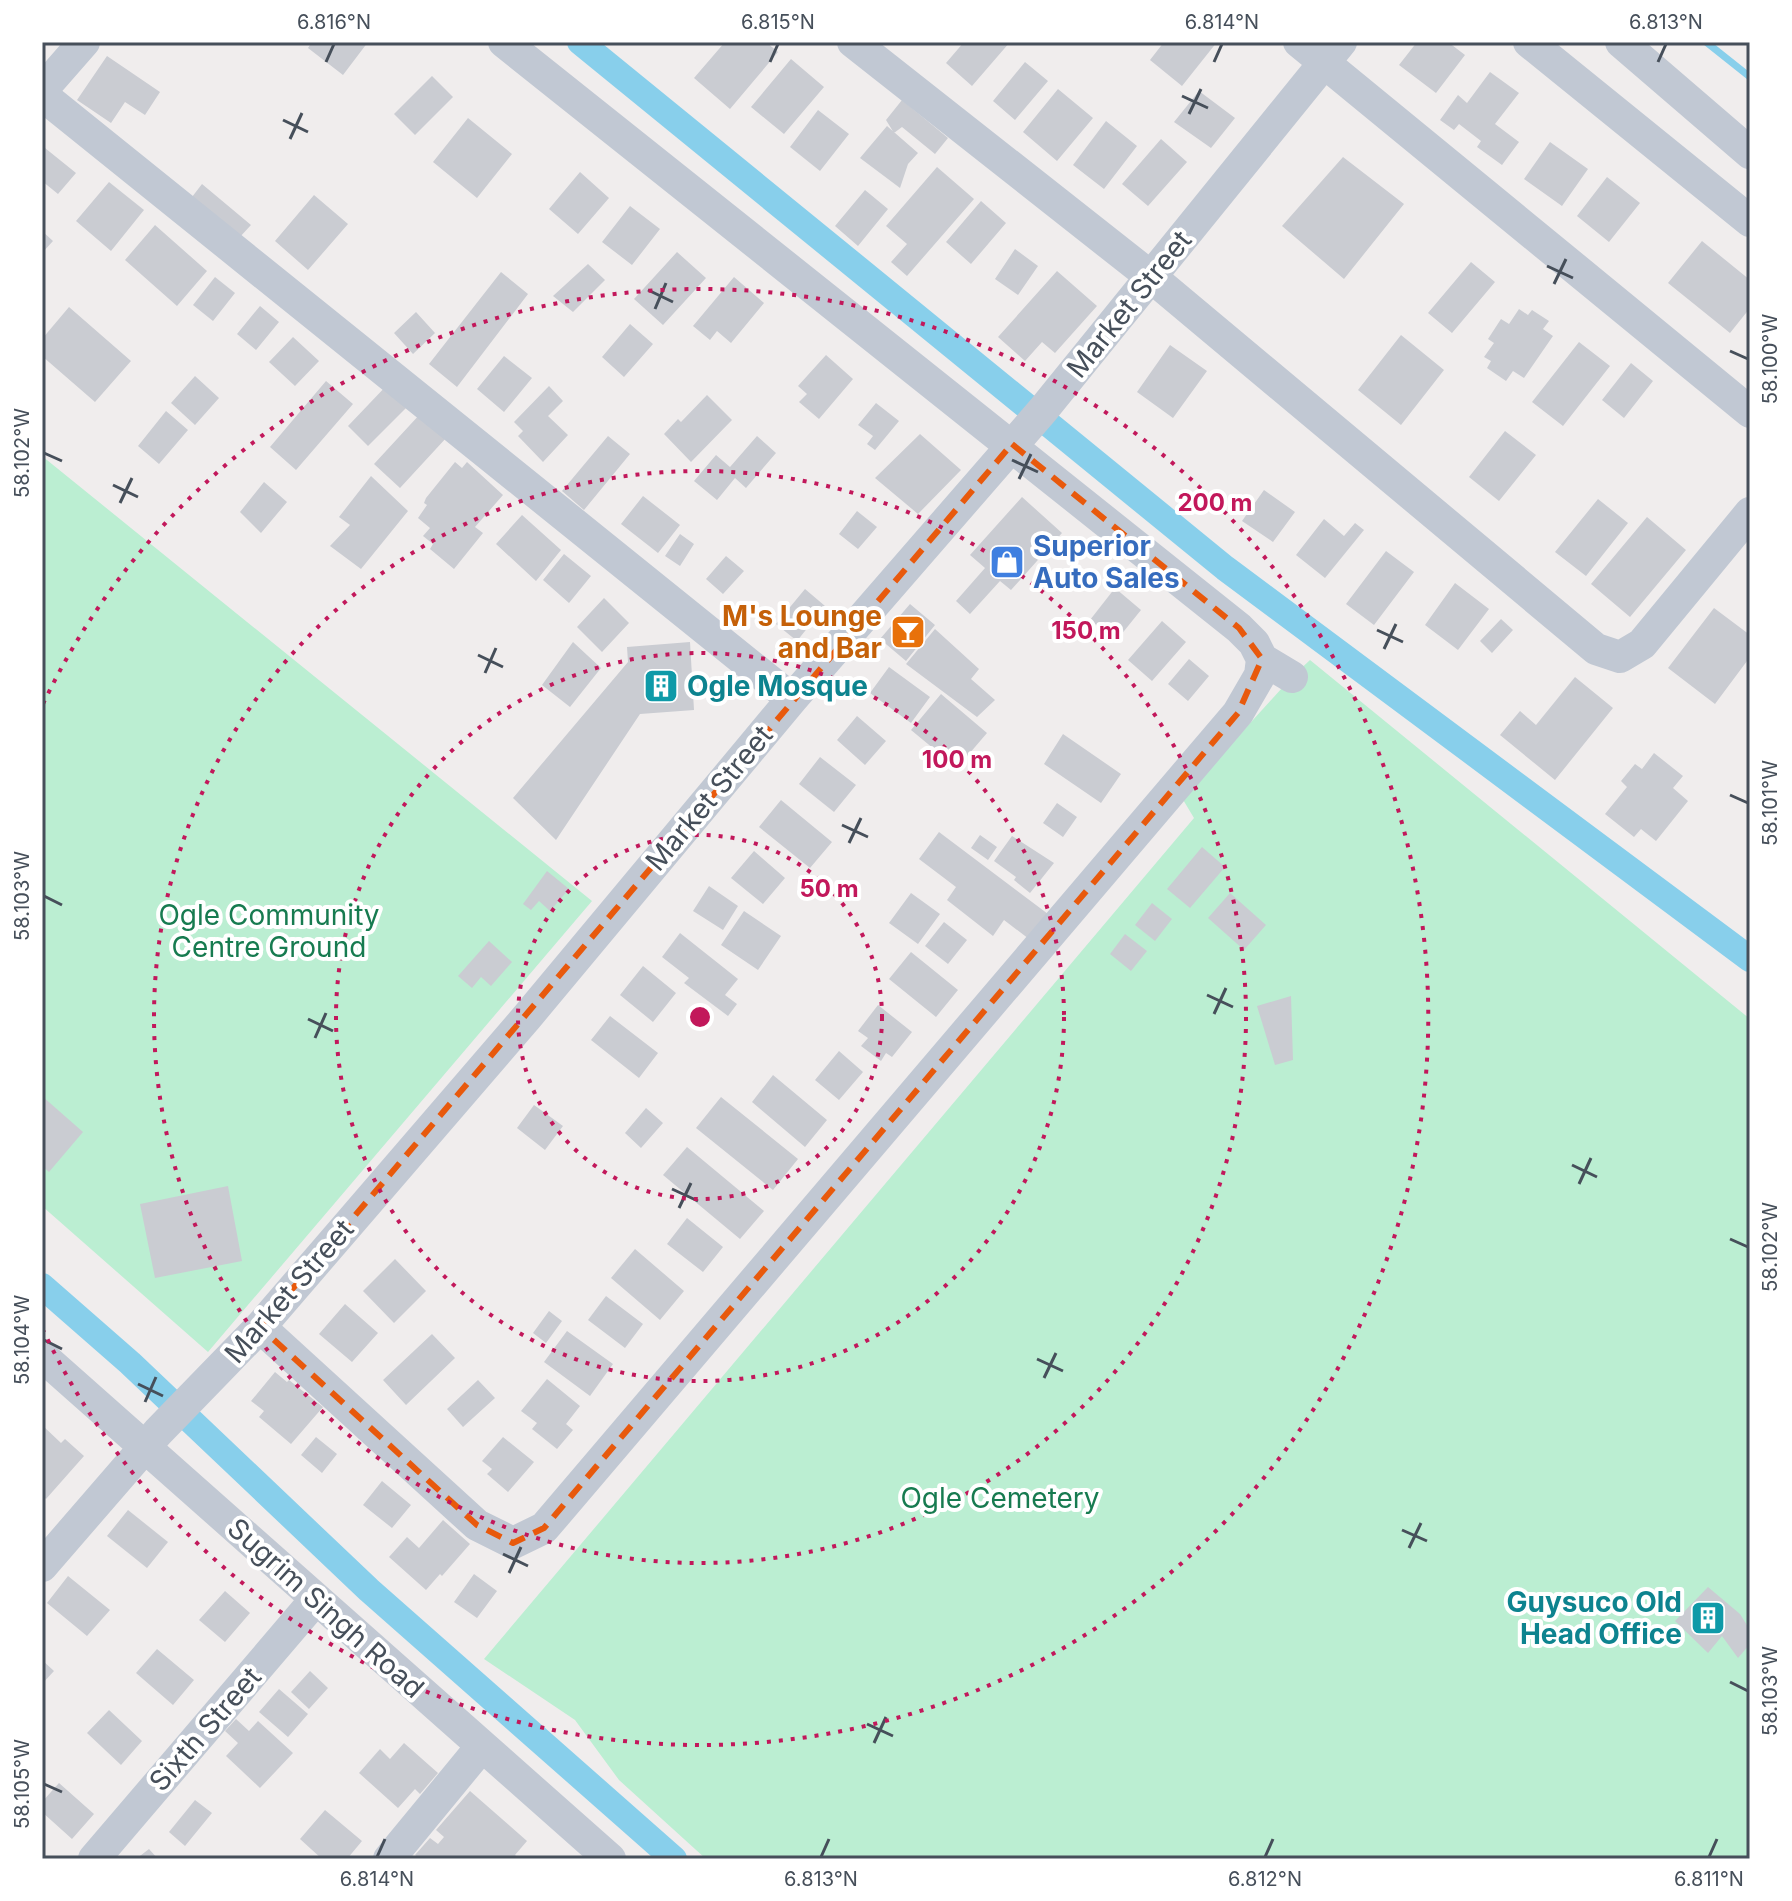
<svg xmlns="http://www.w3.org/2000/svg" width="1792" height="1901" viewBox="0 0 1792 1901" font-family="Inter,sans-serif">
<rect width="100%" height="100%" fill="#f0eded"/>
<!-- green -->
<path fill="#bbeed2" d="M42,456L592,901L208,1352L42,1206Z
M1310,660L1750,1019V1859H706L619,1780L575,1720L484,1659L1194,818L1182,798L1292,677Z"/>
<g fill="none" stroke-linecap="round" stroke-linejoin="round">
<!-- stream -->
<path stroke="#88cfeb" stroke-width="7" d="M1706,42L1750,77"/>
<!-- canal -->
<path stroke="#88cfeb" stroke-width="26" d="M580,42L1225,568L1750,959
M42,1286L130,1363L369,1590L674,1859"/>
</g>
<!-- building -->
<path fill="#caccd2" d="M312,42H368L343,75L308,48Z
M725,42H766L778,52L730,109L694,78Z
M964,42H1010L972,86L946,63Z
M1164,42H1217L1182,86L1150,60Z
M1417,42H1448L1465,55L1436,93L1399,65Z
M107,56L160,92L145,115L125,102L111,123L77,100Z
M791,59L824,87L784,134L751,107Z
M1025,62L1048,81L1015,120L993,101Z
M1490,72L1519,93L1495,124L1519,142L1502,165L1477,147L1481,141L1459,124L1454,130L1440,120L1458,95L1467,103Z
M432,76L453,97L415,135L394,114Z
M1058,89L1093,118L1057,161L1023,132Z
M1199,91L1235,118L1211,148L1174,122Z
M902,100L948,138L935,154L902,127L894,133L886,120Z
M818,110L849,134L820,171L790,147Z
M468,118L512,154L477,198L433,162Z
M1106,121L1137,146L1104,189L1073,165Z
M887,126L918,153L908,164L900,188L860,158Z
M1161,139L1187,162L1148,206L1122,184Z
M1550,142L1588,169L1562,206L1524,179Z
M45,148L76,173L58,194L42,181V152Z
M1343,157L1404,204L1344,279L1282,226Z
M937,167L974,199L907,276L891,262L907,244L886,226Z
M580,172L609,198L578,234L549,209Z
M1607,177L1640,203L1609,242L1577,216Z
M109,182L144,210L111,251L76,221Z
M202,184L251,225L239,238L192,197Z
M865,190L888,209L858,246L835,226Z
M314,195L348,224L308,270L275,241Z
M981,201L1006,223L971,264L946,242Z
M630,206L660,229L632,265L602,242Z
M155,225L207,271L177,306L125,260Z
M42,231L53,241L42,253Z
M1702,241L1750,280V308L1730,333L1668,283Z
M1015,249L1038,266L1018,295L995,279Z
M677,252L706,278L663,325L634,299Z
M1471,262L1495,282L1452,333L1428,313Z
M588,264L605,280L573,312L553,296Z
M1057,271L1097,306L1055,353L1042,342L1025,361L998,337Z
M501,272L528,294L457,387L429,364Z
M215,277L235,293L213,321L193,305Z
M734,277L764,303L731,343L717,331L710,340L693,326Z
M260,306L279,322L256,350L237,334Z
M69,307L131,361L95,402L42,356V339Z
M1519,309L1528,315L1532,310L1549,321L1543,329L1553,336L1524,378L1513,371L1506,381L1487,368L1491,361L1484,357L1494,343L1488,339L1501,319L1509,324Z
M416,312L435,333L413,354L394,333Z
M630,324L653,344L624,377L602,357Z
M1401,335L1444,370L1401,425L1358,390Z
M293,337L319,361L295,386L269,362Z
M1579,342L1610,366L1563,426L1532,402Z
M1170,345L1207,371L1173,418L1137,392Z
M826,355L853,379L819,419L799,402L807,394L798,386Z
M504,356L532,378L504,412L477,389Z
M1631,363L1653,381L1624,418L1602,400Z
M195,376L219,398L195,425L171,403Z
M326,381L353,404L296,470L270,447Z
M389,383L410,404L368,446L348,426Z
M549,386L563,401L548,416L568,435L543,462L518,436L523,431L514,422Z
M707,395L732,420L691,462L664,434L678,419L681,422Z
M876,403L899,421L875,450L867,444L873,436L858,425Z
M166,411L188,430L159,464L138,446Z
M421,413L447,437L400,488L374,464Z
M1505,431L1536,455L1499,501L1469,477Z
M920,434L961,470L918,514L875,478Z
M608,436L630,454L584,510L562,491Z
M757,436L776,453L746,488L735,478L717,500L694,481L716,455L730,467Z
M455,462L462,468L467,462L503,495L475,527L483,533L454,569L430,549L433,544L423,536L430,528L418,518L427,505L424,503L426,498Z
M371,476L408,511L361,569L330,546L350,525L339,517Z
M264,482L287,502L261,533L240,512Z
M1264,490L1295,512L1273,542L1242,521Z
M643,496L680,525L658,553L621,524Z
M1022,497L1062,533L1011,590L1000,581L970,614L956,601L985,568L970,555Z
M1598,499L1628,523L1586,576L1555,552Z
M857,511L877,527L858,549L839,534Z
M522,515L561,550L536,581L496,544Z
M1647,517L1686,550L1630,617L1591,584Z
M1324,519L1344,536L1355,523L1364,530L1325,578L1296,555Z
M680,534L694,544L680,566L665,556Z
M1386,551L1414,572L1374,625L1346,604Z
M564,554L591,576L569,603L543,580Z
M726,556L744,571L723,594L706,579Z
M1455,583L1489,609L1458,650L1425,625Z
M1115,588L1141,610L1116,641L1090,620Z
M805,589L825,606L797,641L776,624Z
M604,598L629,623L602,652L577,627Z
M910,604L935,625L906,661L880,639Z
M1714,608L1750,635V657L1715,704L1668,668Z
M1501,619L1513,630L1492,653L1480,641Z
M1162,621L1186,642L1152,681L1128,660Z
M935,629L979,669L971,679L995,700L977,717L906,664Z
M573,642L601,668L570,707L542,685Z
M690,642L694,710L640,714L556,840L513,798L628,662L627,647Z
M1189,659L1209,676L1188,701L1168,684Z
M889,667L930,697L911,723L870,693Z
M1575,677L1613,708L1555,780L1500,735L1520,711L1536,725Z
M941,694L987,733L957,768L911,730Z
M857,716L886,741L865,765L837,740Z
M1063,734L1121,774L1101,803L1044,764Z
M1654,753L1683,776L1673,788L1688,801L1656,841L1641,829L1634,837L1605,814L1627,787L1621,781L1635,764L1642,769Z
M820,757L856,785L834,812L799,784Z
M781,800L832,842L810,868L759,827Z
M1057,803L1077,817L1063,837L1043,823Z
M939,832L1048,914L1029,939L1004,920L993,936L947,900L956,887L919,859Z
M980,835L997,847L988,860L971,848Z
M1012,836L1054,863L1030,893L1014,880L1016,877L994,861Z
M1202,847L1225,867L1190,908L1167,889Z
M754,851L785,878L763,904L731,878Z
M547,871L569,889L550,911L539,901L531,910L523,904Z
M709,886L738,906L723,930L693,911Z
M911,893L940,914L918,944L889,923Z
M1230,893L1266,925L1244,950L1208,918Z
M1152,903L1172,919L1155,941L1135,925Z
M744,911L781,936L758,970L721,945Z
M944,922L967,940L948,964L925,946Z
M680,933L738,979L725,995L737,1004L728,1016L684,983L689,978L662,957Z
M1125,934L1147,951L1131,971L1110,954Z
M489,941L512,962L491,986L481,977L472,988L458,976Z
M911,952L958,990L936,1017L889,979Z
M643,966L676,993L653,1022L620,995Z
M1291,996L1293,1060L1275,1065L1257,1006Z
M878,1005L912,1032L892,1057L886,1053L881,1061L861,1046L868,1038L858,1031Z
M610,1016L658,1053L639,1078L591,1040Z
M839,1051L863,1072L839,1100L815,1080Z
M773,1075L827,1120L805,1147L752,1102Z
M42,1096L83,1132L49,1172L42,1166Z
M721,1097L798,1159L773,1190L696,1128Z
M534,1105L563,1126L545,1150L517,1128Z
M646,1108L663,1123L641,1148L625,1133Z
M687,1147L764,1211L740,1239L663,1175Z
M228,1186L242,1261L155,1278L140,1204Z
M687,1218L723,1247L703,1272L667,1244Z
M635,1249L684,1291L660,1320L611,1278Z
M395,1259L426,1291L394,1323L363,1291Z
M606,1296L643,1324L625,1348L588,1320Z
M345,1304L378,1333L352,1362L319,1334Z
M549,1311L562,1321L546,1343L533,1333Z
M567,1331L613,1364L590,1396L544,1362Z
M432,1334L455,1358L406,1405L383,1380Z
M275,1372L287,1382L289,1380L323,1407L291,1444L259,1417L264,1411L251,1401Z
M547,1379L580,1406L566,1424L573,1430L557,1449L532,1429L537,1423L521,1411Z
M478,1380L495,1398L463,1427L447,1409Z
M42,1425L61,1443L65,1439L84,1456L46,1499L42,1495Z
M316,1437L337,1454L322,1473L301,1455Z
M503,1437L534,1462L508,1492L487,1474L492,1469L482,1461Z
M382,1481L411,1505L392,1528L363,1505Z
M128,1510L168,1542L147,1568L107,1536Z
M443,1520L470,1544L442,1576L440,1574L426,1590L389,1557L407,1537L419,1548Z
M474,1574L497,1591L477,1618L454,1602Z
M68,1576L110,1610L87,1636L47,1603Z
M1708,1587L1740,1614L1750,1630V1644L1738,1658L1722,1636L1708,1653L1675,1621Z
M225,1591L250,1613L225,1642L199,1620Z
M157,1649L194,1680L173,1705L136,1673Z
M42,1660L54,1671L42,1684Z
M310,1671L328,1688L309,1709L291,1692Z
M279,1689L308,1714L288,1737L259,1712Z
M109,1710L142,1741L121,1765L87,1733Z
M236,1719L249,1731L258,1721L293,1753L260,1788L226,1756L238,1743L225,1731Z
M404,1743L438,1773L420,1794L415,1789L398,1808L359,1773L380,1749L390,1759Z
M59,1783L94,1814L72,1839L42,1812V1802Z
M470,1791L527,1841L515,1855L519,1859H420L415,1855L430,1838L438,1844L444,1837L436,1830Z
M195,1800L212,1813L185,1846L169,1832Z
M325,1810L362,1841L347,1859H322L300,1839Z
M149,1849L158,1859H136Z"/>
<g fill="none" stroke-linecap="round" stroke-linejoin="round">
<!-- minor -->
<path stroke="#c1c8d3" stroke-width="32" d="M504,42L1239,628L1254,643L1262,659L1292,677
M853,42L1150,276L1596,649L1620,657L1642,644L1750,513
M1299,42L1750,412
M1529,42L1750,221
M1621,42L1750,153
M42,90L84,42
M42,95L792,699
M260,1327L477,1525L513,1543L544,1528L1238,713L1260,675L1262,659
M42,1356L610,1859
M42,1566L158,1432L260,1327L527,1017L792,699L1043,410L1341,42
M94,1859L316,1599
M389,1859L482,1746"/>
</g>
<!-- marked area -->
<path fill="none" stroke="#e8590c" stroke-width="6" stroke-dasharray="16 10" stroke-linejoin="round" d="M1012,444L1239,628L1262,659L1238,713L544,1528L513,1543L477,1525L260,1327Z"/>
<!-- ticks -->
<path fill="none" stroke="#464f5a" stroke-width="3" d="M326,62L334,44M770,62L778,44M1214,62L1222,44M1658,62L1666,44M1182,96L1208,108M1189,114L1201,89M283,120L308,132M290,139L302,113M1547,266L1573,278M1554,284L1566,259M648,290L673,302M655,309L666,283M1730,351L1748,359M44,453L62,461M1012,460L1038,472M1019,479L1031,454M113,485L138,497M120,503L132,478M1377,630L1403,642M1384,649L1396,624M478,655L503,667M485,673L496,648M1730,795L1748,803M842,825L868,837M849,843L861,818M44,896L62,905M1207,995L1233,1007M1214,1014L1226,988M308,1019L333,1031M315,1038L326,1013M1572,1165L1597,1177M1579,1184L1591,1158M672,1189L698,1201M679,1208L691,1183M1730,1239L1748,1247M44,1340L62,1349M1037,1359L1063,1371M1044,1378L1056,1353M138,1384L163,1396M145,1402L156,1377M1402,1530L1427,1541M1409,1548L1421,1523M503,1554L528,1566M509,1573L521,1547M1730,1682L1748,1691M867,1724L893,1736M874,1743L886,1717M44,1784L62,1792M377,1857L385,1839M821,1857L829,1839M1265,1857L1273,1839M1709,1857L1717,1839"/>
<!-- distance rings -->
<g fill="none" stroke="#c2185b" stroke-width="4" stroke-dasharray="4 8">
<circle cx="700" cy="1017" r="182"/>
<circle cx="700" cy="1017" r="364"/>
<circle cx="700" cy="1017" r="546"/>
<path d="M43 704A728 728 0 1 1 43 1330"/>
</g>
<!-- icons -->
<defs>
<g id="shop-square" transform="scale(1.8)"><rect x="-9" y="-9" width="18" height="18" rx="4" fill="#3f7fe0" stroke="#fff"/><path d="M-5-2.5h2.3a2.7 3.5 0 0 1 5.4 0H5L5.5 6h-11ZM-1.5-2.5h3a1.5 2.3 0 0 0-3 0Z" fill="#fff"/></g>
<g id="bar-square" transform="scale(1.8)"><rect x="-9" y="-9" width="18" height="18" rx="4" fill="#e8710a" stroke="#fff"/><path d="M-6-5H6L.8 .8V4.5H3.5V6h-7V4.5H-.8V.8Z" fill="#fff"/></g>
<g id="building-square" transform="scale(1.8)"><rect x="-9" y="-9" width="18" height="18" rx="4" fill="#0f9aa8" stroke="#fff"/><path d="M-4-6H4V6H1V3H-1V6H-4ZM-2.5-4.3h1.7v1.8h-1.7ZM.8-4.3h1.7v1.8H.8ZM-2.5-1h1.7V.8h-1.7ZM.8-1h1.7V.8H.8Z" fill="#fff"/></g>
</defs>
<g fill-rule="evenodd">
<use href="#shop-square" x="1007" y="562"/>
<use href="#bar-square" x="908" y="632"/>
<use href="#building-square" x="661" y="686"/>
<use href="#building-square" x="1708" y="1618"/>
</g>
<g text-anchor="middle" stroke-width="8" stroke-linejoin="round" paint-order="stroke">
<!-- street labels -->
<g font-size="28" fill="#464f5a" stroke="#fff">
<text transform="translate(1129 304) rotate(-51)" y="10">Market Street</text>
<text transform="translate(709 798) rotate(-50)" y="10">Market Street</text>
<text transform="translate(289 1291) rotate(-49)" y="10">Market Street</text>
<text transform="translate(326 1608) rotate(42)" y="10">Sugrim Singh Road</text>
<text transform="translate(205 1729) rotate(-49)" y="10">Sixth Street</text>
</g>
<!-- shop labels -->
<g font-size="28" font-weight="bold" fill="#366cbe" stroke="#fff" text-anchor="start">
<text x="1033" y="556">Superior<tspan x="1033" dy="32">Auto Sales</tspan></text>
</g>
<!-- food labels -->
<g font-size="28" font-weight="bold" fill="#c56008" stroke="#fff" text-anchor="end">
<text x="882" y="626">M's Lounge<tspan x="882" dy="32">and Bar</tspan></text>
</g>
<!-- culture labels -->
<g font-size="28" font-weight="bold" fill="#0d838f" stroke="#fff" text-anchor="start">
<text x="687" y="696">Ogle Mosque</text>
<text x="1682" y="1612" text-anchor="end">Guysuco Old<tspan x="1682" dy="32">Head Office</tspan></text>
</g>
<!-- park labels -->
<g font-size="28" fill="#177b50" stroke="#fff">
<text x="269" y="925">Ogle Community<tspan x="269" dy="32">Centre Ground</tspan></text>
<text x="1000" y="1508">Ogle Cemetery</text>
</g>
</g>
<circle cx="700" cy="1017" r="12" fill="#c2185b" stroke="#fff" stroke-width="4"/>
<g font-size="24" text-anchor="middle" font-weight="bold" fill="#c2185b" stroke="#fff" stroke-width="8" stroke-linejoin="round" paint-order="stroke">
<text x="1215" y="511">200 m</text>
<text x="1086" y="639">150 m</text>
<text x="957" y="768">100 m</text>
<text x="829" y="897">50 m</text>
</g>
<!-- border -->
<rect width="1792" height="1901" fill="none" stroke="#ffffff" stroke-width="88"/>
<rect x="44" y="44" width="1704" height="1813" fill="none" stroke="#464f5a" stroke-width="3"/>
<g font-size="20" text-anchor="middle" fill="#464f5a">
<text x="334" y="29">6.816°N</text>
<text x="778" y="29">6.815°N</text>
<text x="1222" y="29">6.814°N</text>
<text x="1666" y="29">6.813°N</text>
<text transform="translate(1770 359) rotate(-90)" y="7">58.100°W</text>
<text transform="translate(22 453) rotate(-90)" y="7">58.102°W</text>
<text transform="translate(1770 803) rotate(-90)" y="7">58.101°W</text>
<text transform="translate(22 896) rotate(-90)" y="7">58.103°W</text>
<text transform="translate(1770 1247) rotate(-90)" y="7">58.102°W</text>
<text transform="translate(22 1340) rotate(-90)" y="7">58.104°W</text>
<text transform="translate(1770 1691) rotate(-90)" y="7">58.103°W</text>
<text transform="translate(22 1784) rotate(-90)" y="7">58.105°W</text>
<text x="377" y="1886">6.814°N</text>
<text x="821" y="1886">6.813°N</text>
<text x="1265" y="1886">6.812°N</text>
<text x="1709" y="1886">6.811°N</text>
</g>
</svg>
